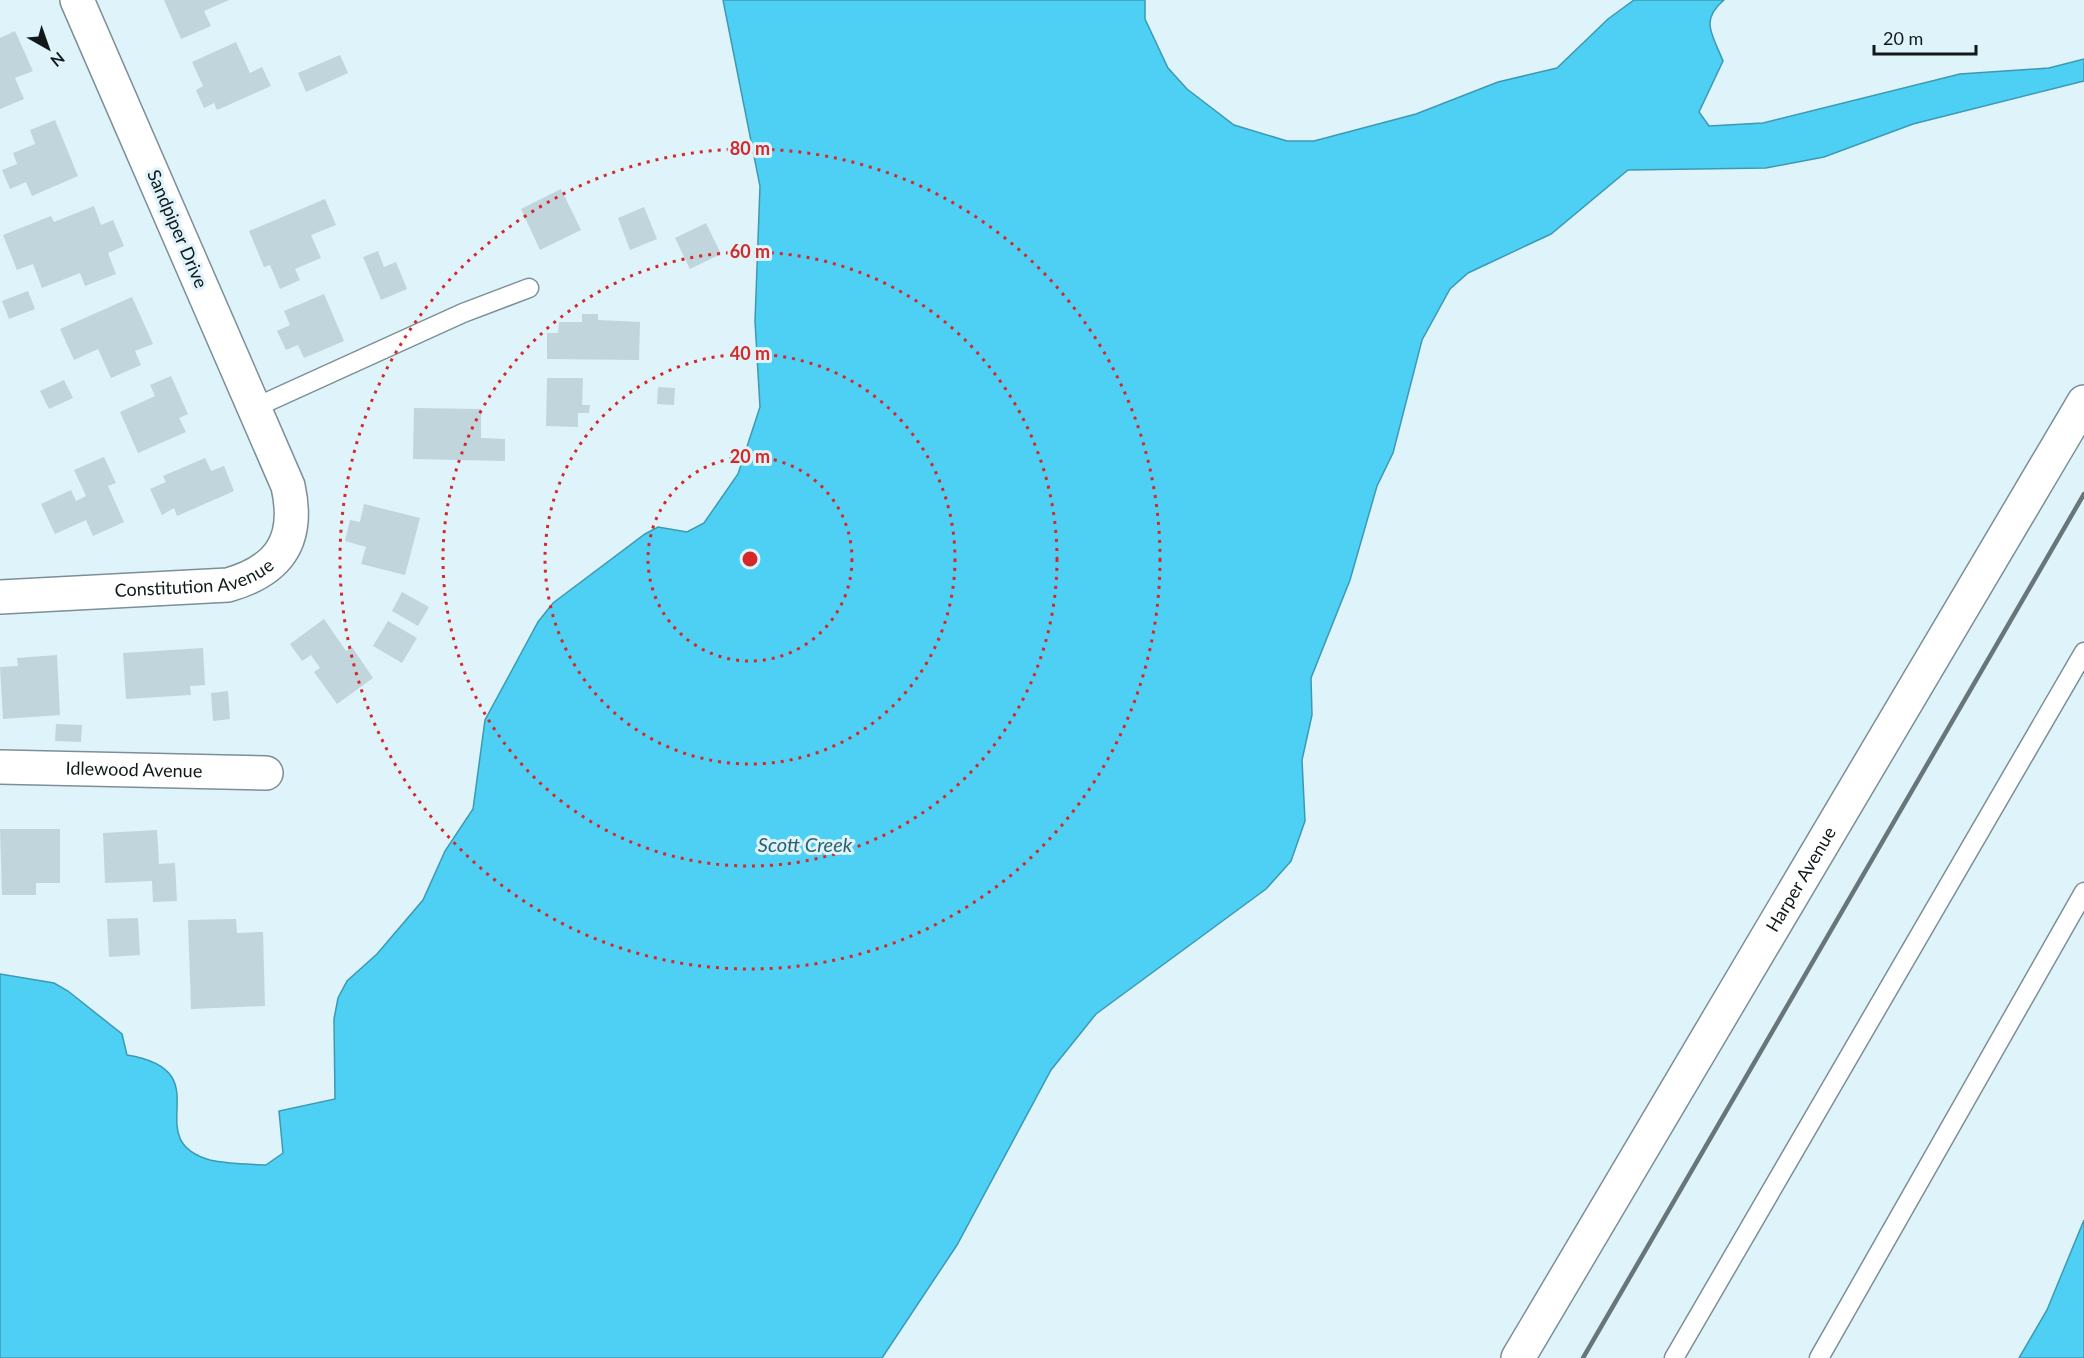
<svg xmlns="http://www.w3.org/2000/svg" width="2084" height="1358" viewBox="0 0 2084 1358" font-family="Lato,sans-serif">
<rect width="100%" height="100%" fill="#def3fa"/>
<!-- water -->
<path fill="#4ed0f5" stroke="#3c99b4" stroke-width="1.5" d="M723,0H1145V19L1168,68L1187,89L1234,125L1287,141H1314L1416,114L1498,82L1557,68L1608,19L1634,0H1724C1699,21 1713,35 1723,61L1699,112L1709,126L1763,123L1960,74L2049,68L2084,59V81L1913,124L1824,157L1766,168L1628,170L1551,234L1468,273L1450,289L1422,340L1393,453L1377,486L1350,580L1311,678L1312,715L1302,760L1305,821L1291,861L1266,889L1096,1014L1051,1070L957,1245L882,1358H0V974L54,983L68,991L122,1034L127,1055C224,1071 136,1139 210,1160C227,1164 248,1164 266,1165L283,1153L279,1111L335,1099L334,1019L338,998L347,981L377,954L423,900L445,851L473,809L485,720L538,622L553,603L645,534L658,527L687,532L704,523L738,474L760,407L755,321L760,186Z
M2084,1220V1358H2019L2047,1310Z"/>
<!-- building -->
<path fill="#c0d5dc" d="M164,0H229L204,11L211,26L181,39Z
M15,31L33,71L15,78L24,99L0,109V38Z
M236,42L250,73L262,67L271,86L217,110L214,103L204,108L196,90L203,86L192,62Z
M340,55L348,73L306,92L298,73Z
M55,120L78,176L32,196L26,182L10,189L2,170L17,164L13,153L35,144L30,130Z
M561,189L581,230L540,250L521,209Z
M325,199L336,225L311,235L321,258L295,269L300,280L280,289L270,265L264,267L249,231Z
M94,206L101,225L113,220L124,246L108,253L116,274L85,286L80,273L42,288L33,264L17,270L3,235L51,216L54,222Z
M644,207L657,239L630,250L618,218Z
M706,223L721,254L690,269L675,238Z
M378,251L384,267L396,262L407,289L381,300L363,257Z
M28,291L35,309L9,319L2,301Z
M324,294L344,341L304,358L298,345L286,350L277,331L290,325L284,311Z
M132,297L153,344L135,351L141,365L111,378L98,349L74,360L60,329Z
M582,314H598V320L640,322L639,360L547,359V333H558L559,322H582Z
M171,376L188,414L179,418L186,432L138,453L120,412L155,396L150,385Z
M547,378H583L582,405H590L589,413H578V427L546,426Z
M64,380L73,398L49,409L40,391Z
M658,387L675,388L674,405L657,404Z
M414,408L481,409V438L505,439V461L413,459Z
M104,457L116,483L108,486L124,522L93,536L86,520L55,534L41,504L71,490L76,501L86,496L74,470Z
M205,458L211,471L224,466L234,491L177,516L174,508L162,515L150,489L166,482L163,476Z
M364,504L420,518L405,575L361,564L366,547L345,541L350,520L360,522Z
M402,592L429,607L418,626L392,611Z
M324,619L346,651L352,647L373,678L337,704L314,672L320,668L311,655L302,661L290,644Z
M388,621L417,638L402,663L373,646Z
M203,648L205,685L190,686L191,695L126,699L123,653Z
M57,655L60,715L3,719L0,667L18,666L17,658Z
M228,691L230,719L213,721L211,693Z
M56,724L82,725L81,742L55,741Z
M0,829H60V883H36V895H2Z
M157,830L159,864L175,863L177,901L153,902L152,881L105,883L103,833Z
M138,918L140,955L109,957L107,919Z
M236,919L237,933L263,932L265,1006L191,1009L188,920Z"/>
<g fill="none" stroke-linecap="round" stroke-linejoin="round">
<!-- service casing -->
<g stroke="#7c8f96" stroke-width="21">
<path id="service" d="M254,408L463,313L529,288
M1674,1358L2084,652
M1819,1358L2084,892"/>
</g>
<!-- minor casing -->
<g stroke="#7c8f96" stroke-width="36">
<g id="minor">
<path id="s1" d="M0,597L228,585C280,570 300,540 288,486L77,0"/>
<path id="s2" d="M0,767L266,773"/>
<path id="s3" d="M1518,1358L2084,402"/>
</g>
</g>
<!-- service -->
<use href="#service" stroke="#fff" stroke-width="18"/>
<!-- minor -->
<use href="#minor" stroke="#fff" stroke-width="33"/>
<!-- rail -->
<path stroke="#68767a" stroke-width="4.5" d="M1583,1358L2084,494"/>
</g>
<!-- distance rings -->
<g fill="none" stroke="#d62828" stroke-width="3" stroke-dasharray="3 6">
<circle cx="750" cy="559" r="102"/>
<circle cx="750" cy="559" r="205"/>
<circle cx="750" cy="559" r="307"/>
<circle cx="750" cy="559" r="410"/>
</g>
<g text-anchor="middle" stroke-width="6" stroke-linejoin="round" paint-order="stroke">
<!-- street labels -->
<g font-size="18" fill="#11191b" stroke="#def3fa">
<text transform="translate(177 229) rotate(67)" y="6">Sandpiper Drive</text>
<text dy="6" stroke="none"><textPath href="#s1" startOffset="196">Constitution Avenue</textPath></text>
<text dy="6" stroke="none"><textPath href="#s2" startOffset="134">Idlewood Avenue</textPath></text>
<text dy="6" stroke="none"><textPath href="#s3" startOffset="556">Harper Avenue</textPath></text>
</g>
<!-- water labels -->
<g font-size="20" font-style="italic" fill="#2b6070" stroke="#def3fa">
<text x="805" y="852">Scott Creek</text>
</g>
</g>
<circle cx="750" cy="559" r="9" fill="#d62828" stroke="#def3fa" stroke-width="3"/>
<g font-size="18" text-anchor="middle" font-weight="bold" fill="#d62828" stroke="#def3fa" stroke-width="6" stroke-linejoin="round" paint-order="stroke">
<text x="750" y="155">80 m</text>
<text x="750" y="258">60 m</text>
<text x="750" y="360">40 m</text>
<text x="750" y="463">20 m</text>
</g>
<!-- north arrow -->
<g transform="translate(48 48) rotate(140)" stroke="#def3fa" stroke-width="4.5" paint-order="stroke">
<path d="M0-4.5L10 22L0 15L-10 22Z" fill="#11191b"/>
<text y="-9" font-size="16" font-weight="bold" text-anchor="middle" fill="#11191b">N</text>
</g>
<!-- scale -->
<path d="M1874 45v9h102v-9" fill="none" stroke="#11191b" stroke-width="3"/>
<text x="1883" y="45" font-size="18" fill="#11191b" stroke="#def3fa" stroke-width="4.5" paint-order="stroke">20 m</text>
</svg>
